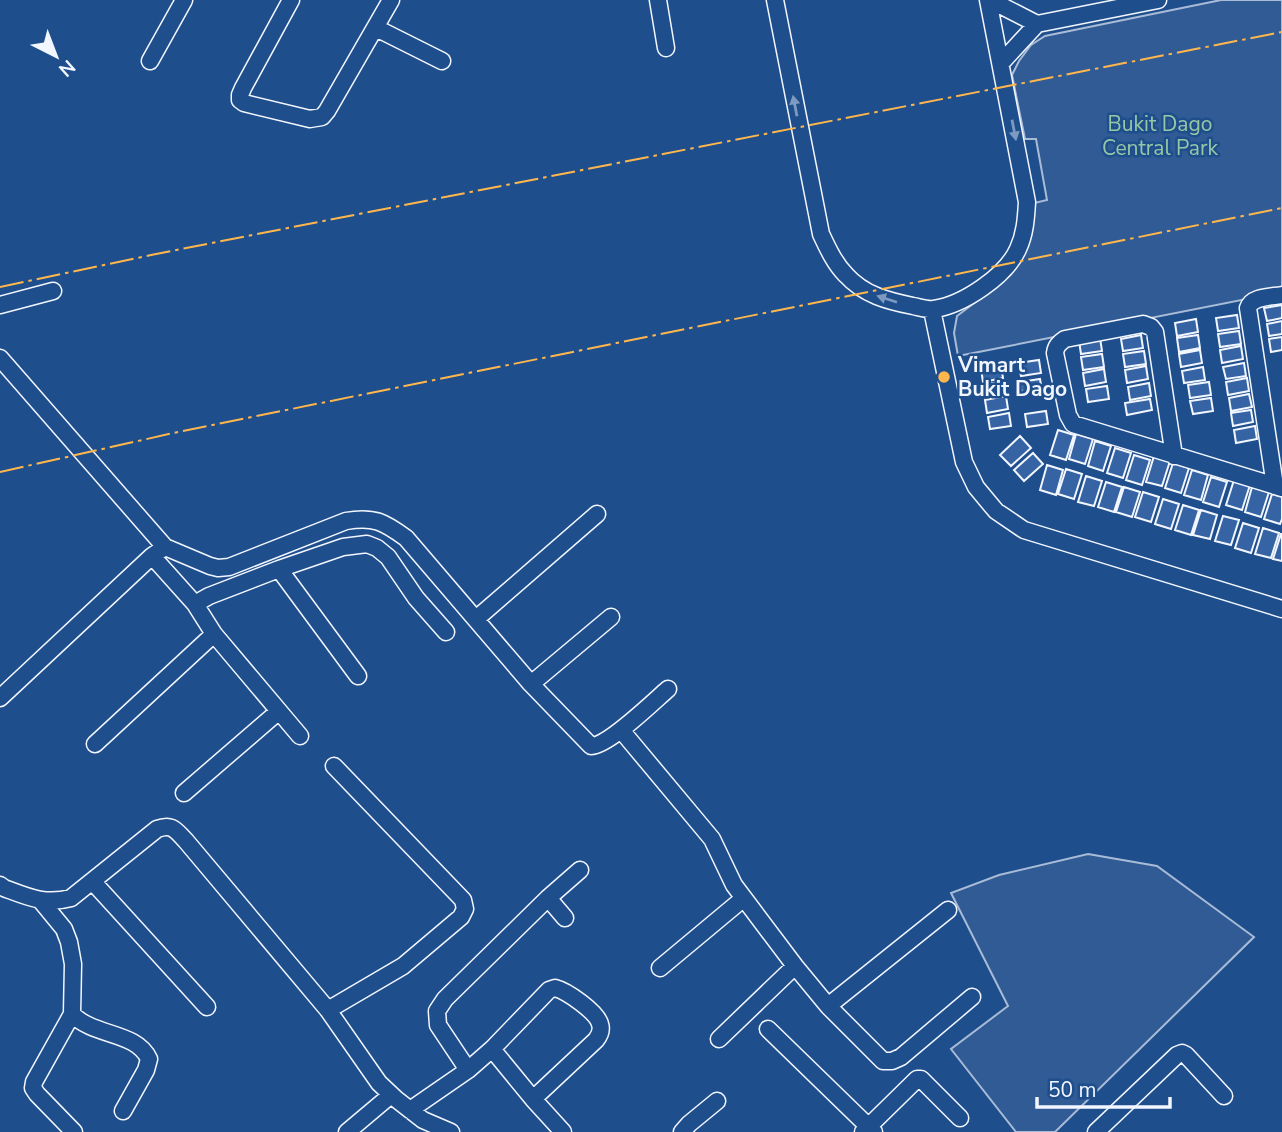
<svg xmlns="http://www.w3.org/2000/svg" width="1282" height="1132" viewBox="0 0 1282 1132" font-family="'Nunito Sans',sans-serif">
<rect width="100%" height="100%" fill="#1f4e8c"/>
<!-- built -->
<path fill="#305b95" stroke="#a8bbd7" stroke-width="2" d="M1221,0H1282V292L958,356L954,333L957,316L990,291L1034,203L1047,200L1036,139H1025L1012,75L1019,61L1031,45L1045,36Z
M1088,854L1157,866L1254,937L1055,1132H1016L951,1049L1008,1006L951,893L999,875Z"/>
<!-- building -->
<path fill="#3563a3" stroke="#f2f6ff" stroke-width="2" d="M1282,305V318L1267,321L1264,308Z
M1237,315L1239,328L1218,331L1216,318Z
M1196,319L1198,332L1177,336L1175,323Z
M1282,321V334L1269,336L1267,324Z
M1239,331L1241,344L1220,347L1218,334Z
M1141,335L1143,348L1123,351L1121,339Z
M1198,335L1200,348L1179,352L1177,338Z
M1282,337V350L1271,352L1269,339Z
M1100,338L1102,351L1081,354L1079,341Z
M1241,346L1243,359L1222,363L1220,350Z
M1200,350L1202,363L1181,367L1179,354Z
M1144,351L1146,364L1125,367L1123,354Z
M1102,354L1104,367L1083,370L1081,357Z
M1039,360L1041,373L1021,376L1018,363Z
M1244,363L1246,376L1226,379L1223,367Z
M1001,365L1003,378L983,382L981,369Z
M1146,366L1148,379L1127,383L1125,370Z
M1203,367L1205,380L1184,383L1182,371Z
M1104,369L1106,382L1085,386L1083,373Z
M1247,378L1249,391L1228,395L1226,382Z
M1040,379L1042,391L1022,395L1020,382Z
M1004,381L1006,394L985,397L983,385Z
M1209,382L1211,395L1190,398L1188,385Z
M1149,383L1151,396L1130,400L1128,387Z
M1107,386L1109,399L1088,402L1086,389Z
M1249,394L1252,407L1231,411L1229,398Z
M1006,396L1008,409L987,413L985,400Z
M1211,398L1213,411L1193,414L1190,401Z
M1150,399L1152,410L1127,415L1125,403Z
M1251,410L1253,422L1233,426L1231,413Z
M1046,411L1048,424L1027,427L1025,414Z
M1009,413L1011,426L990,429L988,417Z
M1255,426L1257,439L1236,443L1234,430Z
M1058,430L1074,435L1066,460L1050,455Z
M1076,434L1093,439L1085,464L1069,459Z
M1020,436L1031,448L1011,466L1000,455Z
M1095,441L1111,446L1103,471L1088,466Z
M1115,448L1131,453L1123,478L1107,473Z
M1033,453L1043,464L1024,481L1014,470Z
M1134,455L1150,460L1142,485L1126,480Z
M1154,456L1170,461L1162,486L1146,482Z
M1173,463L1189,468L1181,493L1165,488Z
M1047,465L1063,470L1056,495L1040,490Z
M1066,469L1082,474L1074,499L1058,494Z
M1192,470L1208,475L1201,500L1184,495Z
M1086,476L1102,481L1094,506L1078,502Z
M1211,477L1227,482L1219,507L1203,502Z
M1234,480L1250,485L1242,510L1226,505Z
M1106,482L1122,487L1114,512L1098,507Z
M1124,487L1140,492L1132,517L1116,512Z
M1252,487L1269,492L1261,517L1245,512Z
M1143,492L1159,497L1151,522L1135,517Z
M1272,494L1282,497V519L1280,524L1264,519Z
M1163,499L1179,504L1171,529L1155,524Z
M1183,505L1199,510L1191,535L1175,530Z
M1201,510L1217,515L1210,539L1193,535Z
M1223,516L1239,520L1231,545L1215,541Z
M1243,523L1259,528L1251,553L1235,548Z
M1263,528L1279,533L1271,558L1255,554Z
M1281,534H1282V561L1273,559Z"/>
<g fill="none" stroke-linecap="round" stroke-linejoin="round">
<!-- minor casing -->
<g stroke="#f2f6ff" stroke-width="19">
<path id="minor" d="M291,0L243,88L240,95V100L244,103L310,119L322,117L327,111L391,0
M658,0L666,48
M775,0L821,234C828,249 835,264 846,275C864,295 888,301 913,306C919,307 927,310 934,309C963,305 1006,276 1018,249C1025,234 1026,219 1027,202L988,0
M990,0L1037,24
M376,28L442,61
M150,61L184,0
M1001,63L1037,24L1158,0
M0,305L53,291
M932,310L964,462L976,487L996,511L1024,530L1282,609
M0,358L165,547L210,566L218,568L229,567L346,521C374,516 384,522 406,538L531,684L591,746C608,746 653,702 668,689
M1174,456L1155,332L1151,327L1143,324L1065,339C1059,343 1056,346 1055,353L1068,415L1073,424L1282,488
M1275,486L1248,308C1252,296 1271,297 1282,295
M165,547L152,556L195,604L209,596L279,569L343,547L367,544L377,548L388,557L416,598L446,632
M279,569L358,676
M195,604L214,634
M476,619L597,514
M531,684L611,617
M0,698L152,556
M621,730L712,839L734,885L795,966L828,1006L883,1061H892L901,1057L972,997
M95,744L214,634L300,736
M184,793L279,711
M93,882L207,1007
M0,885L4,888C28,897 45,905 71,898L157,829C173,823 176,831 186,841L328,1010L379,1083L396,1099L423,1120L451,1132
M548,898L565,918
M41,901L64,929L69,942L73,964L72,1014L34,1082L33,1088L37,1094L74,1132
M660,968L744,898
M828,1006L948,910
M328,1010L403,966L461,917L465,909L463,900L334,766
M72,1014C94,1037 136,1031 149,1059L146,1070L123,1111
M768,1029L874,1132
M719,1039L795,966
M492,1049L533,1099L563,1132
M468,1070L438,1025L437,1011L445,999L548,898L580,870
M410,1110L468,1070L492,1049L549,990L555,988C567,991 597,1012 600,1024C602,1030 600,1035 596,1040L533,1099
M347,1132L391,1095
M682,1132L689,1124L717,1101
M863,1132L917,1079H921L960,1118
M1096,1132L1177,1055L1182,1053L1186,1055L1224,1096"/>
</g>
<!-- minor -->
<use href="#minor" stroke="#1f4e8c" stroke-width="16"/>
<!-- power -->
<path stroke="#ffb74d" stroke-width="2" stroke-dasharray="24 5 3.5 5" stroke-linecap="butt" d="M0,287L151,255L1282,32
M0,472L178,432L1282,208"/>
</g>
<!-- one-way arrows -->
<defs><path id="oneway-solid" d="M-6-.8H1V-3.2L6.5 0L1 3.2V.8H-6Z" transform="scale(1.75)"/></defs>
<g fill="#7e9ac0">
<use href="#oneway-solid" transform="translate(795 106) rotate(-101)"/>
<use href="#oneway-solid" transform="translate(1014 130) rotate(79)"/>
<use href="#oneway-solid" transform="translate(887 299) rotate(-162)"/>
</g>
<!-- markers -->
<circle fill="#ffb74d" stroke="#1f4e8c" stroke-width="2.5" cx="944" cy="377" r="7"/>
<g text-anchor="middle" stroke-width="5" stroke-linejoin="round" paint-order="stroke">
<!-- park labels -->
<g font-size="21" fill="#97c8a6" stroke="#1f4e8c">
<text x="1160" y="131">Bukit Dago<tspan x="1160" dy="24">Central Park</tspan></text>
</g>
<!-- poi labels -->
<g font-size="21" font-weight="bold" fill="#f2f6ff" stroke="#1f4e8c" text-anchor="start">
<text x="958" y="372">Vimart<tspan x="958" dy="24">Bukit Dago</tspan></text>
</g>
</g>
<!-- north arrow -->
<g transform="translate(56 56) rotate(138)" stroke="#1f4e8c" stroke-width="5" paint-order="stroke">
<path d="M0-5L12 26L0 18L-12 26Z" fill="#f2f6ff"/>
<text y="-10" font-size="19" font-weight="bold" text-anchor="middle" fill="#f2f6ff">N</text>
</g>
<!-- scale -->
<path d="M1037 1097v10h133v-10" fill="none" stroke="#f2f6ff" stroke-width="3.5"/>
<text x="1048" y="1097" font-size="21" fill="#f2f6ff" stroke="#1f4e8c" stroke-width="5" paint-order="stroke">50 m</text>
</svg>
